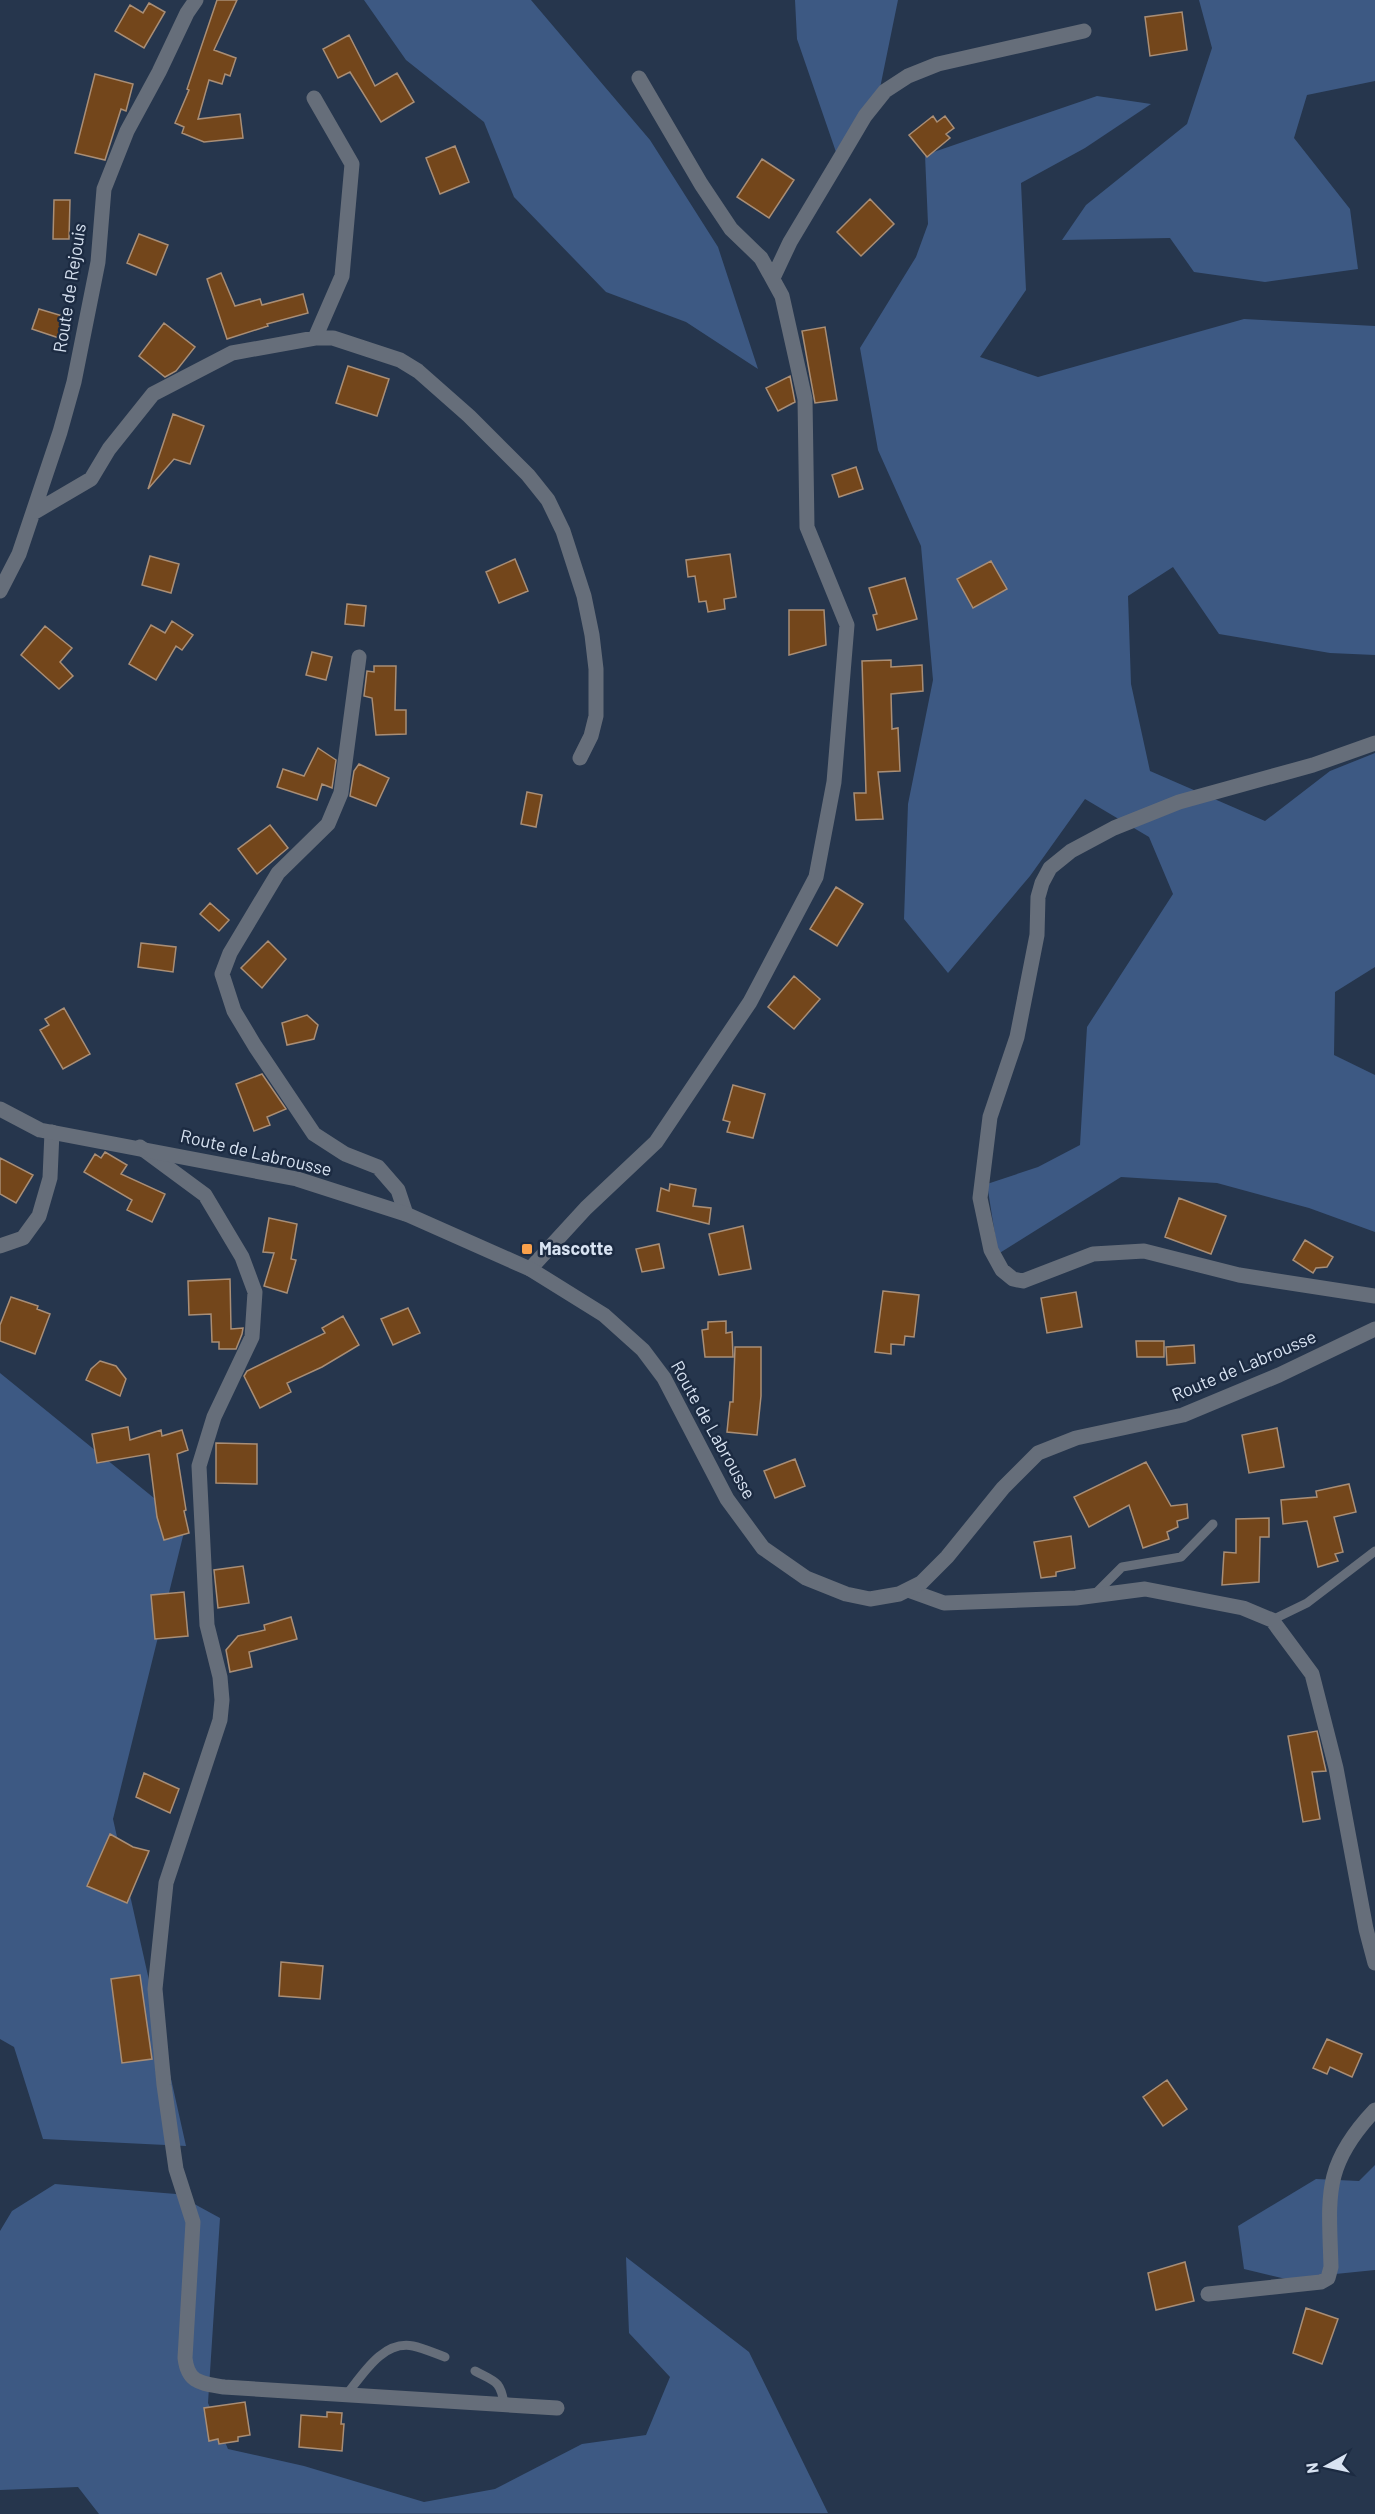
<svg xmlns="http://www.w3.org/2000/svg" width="1375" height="2514" viewBox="0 0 1375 2514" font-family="Barlow,sans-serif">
<rect width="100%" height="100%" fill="#26364d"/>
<!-- green -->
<path fill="#3d5983" d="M364,0H531L650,140L718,247L758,369L686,322L606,292L514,197L484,122L406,60Z
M795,0H898L880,88L836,152L797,39Z
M1199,0H1375V81L1307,95L1294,138L1350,209L1358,269L1265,282L1194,272L1170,238L1062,240L1086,205L1187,124L1212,48Z
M1097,96L1151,104L1085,148L1021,183L1026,290L980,357L1038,377L1244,319L1375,326V655L1330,653L1219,634L1173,567L1128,596L1131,684L1150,771L1265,821L1330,771L1375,753V967L1335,992L1334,1055L1375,1075V1232L1309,1208L1217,1183L1121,1177L998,1254L987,1184L1038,1167L1080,1145L1087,1027L1173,894L1149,837L1085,799L1030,876L948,973L904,919L908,804L933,680L921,546L878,450L860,348L916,257L928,224L925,155Z
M0,1373L186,1524L113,1819L186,2146L43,2139L14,2047L0,2039Z
M1375,2165V2270L1286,2279L1244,2269L1238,2226L1316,2179L1359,2181Z
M55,2184L176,2194L220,2218L208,2403L228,2449L304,2466L424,2502L495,2489L582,2444L646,2435L670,2377L629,2333L626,2257L749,2352L828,2513L99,2514L78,2487L0,2490V2231L12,2211Z"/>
<!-- building -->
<path fill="#73461b" stroke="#a98e76" stroke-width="1.5" d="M217,0H237L214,50L236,58L230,76L225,74L222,84L209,80L198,119L240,114L243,138L204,142L182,133L184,127L175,123L189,90L187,89Z
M149,3L165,12L144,48L115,31L130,5L143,13Z
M1182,12L1187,50L1150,56L1145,17Z
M349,35L375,86L397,73L414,102L381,122L350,72L338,78L323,49Z
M95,74L133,84L126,111L121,109L105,160L75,153Z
M933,116L937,122L945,116L954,128L946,134L950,138L927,157L909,135Z
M455,146L469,182L440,194L426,158Z
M762,159L794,180L769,218L737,197Z
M870,199L894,224L861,256L837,232Z
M54,200H70L69,239H53Z
M139,234L168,245L156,275L127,263Z
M221,273L235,306L260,299L262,305L303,294L308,313L267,324L268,326L227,339L207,279Z
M39,309L66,317L59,338L32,329Z
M164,323L195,347L176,371L165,377L139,356Z
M825,327L837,400L815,403L802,331Z
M348,366L389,379L377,416L336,403Z
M790,376L795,402L778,411L766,388Z
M173,414L204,426L190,464L174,459L148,489Z
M856,467L863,489L839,497L832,475Z
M730,554L736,597L724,599L725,609L708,612L706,601L699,602L695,576L688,577L686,560Z
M150,556L179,564L171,593L142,585Z
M515,559L528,591L499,603L486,572Z
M991,561L1007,589L973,608L957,579Z
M905,578L917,619L877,630L873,615L877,614L869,588Z
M347,604L366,606L364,626L345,624Z
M789,610H824L826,645L789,655Z
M172,621L193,635L182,650L176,646L156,680L129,664L151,625L165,633Z
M45,626L72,648L60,662L73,676L59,689L21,655Z
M312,652L332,657L326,680L306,675Z
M891,660V667L922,665L923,691L891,694L892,729L898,728L900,771L878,772L883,819L856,820L854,793H866L862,661Z
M374,666H396L395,710H406V734L376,735L372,698L364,696L367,671L374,672Z
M318,748L336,760L332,788L322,784L317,800L277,787L283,769L304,776Z
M359,764L389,778L376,806L350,796L354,771Z
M527,792L542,795L536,827L521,824Z
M270,825L288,848L257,874L238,849Z
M836,887L863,904L837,946L810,929Z
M210,903L229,920L219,931L200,914Z
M268,941L286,959L262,988L241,968Z
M141,943L176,947L173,972L138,967Z
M794,976L820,999L794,1029L768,1007Z
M64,1008L90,1054L63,1069L40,1030L49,1025L45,1019Z
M307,1015L318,1025L314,1039L287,1045L282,1023Z
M262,1074L286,1109L267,1117L270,1125L254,1131L236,1084Z
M733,1085L765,1094L753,1138L727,1132L730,1122L723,1120Z
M105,1152L127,1165L121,1174L165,1194L152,1222L127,1210L132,1200L84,1172L95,1154L101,1158Z
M0,1158L33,1175L16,1203L0,1194Z
M670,1184L696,1189L693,1206L711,1208L709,1224L657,1211L661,1188L669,1191Z
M1179,1198L1226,1216L1211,1254L1165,1237Z
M269,1218L297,1224L291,1259L296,1260L287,1293L264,1286L274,1253L263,1252Z
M743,1226L751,1269L719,1275L709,1234Z
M1305,1240L1333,1257L1327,1267L1316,1268L1313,1273L1293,1260Z
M659,1244L664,1268L642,1272L636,1249Z
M230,1279L231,1329L243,1328L242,1334L236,1349H219V1342H212L211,1314L189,1315L188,1281Z
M883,1291L919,1295L914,1337L905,1336L904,1345L891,1344V1354L875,1352Z
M1076,1292L1082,1327L1047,1333L1041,1298Z
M11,1297L38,1306L37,1309L50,1314L35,1354L0,1341V1325Z
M408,1308L420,1333L393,1345L381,1319Z
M343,1316L359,1345L322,1367L287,1383L291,1392L260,1408L244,1376L247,1371L325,1333L322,1328Z
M726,1321V1333L732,1332L733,1357H705L702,1330L708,1329V1322Z
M1136,1341H1164V1357H1137Z
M1194,1345L1195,1363L1167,1365L1166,1347Z
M735,1347H761V1396L757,1435L727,1432L730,1402H733Z
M100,1361L116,1366L126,1379L120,1396L86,1380L91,1369Z
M128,1427L130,1440L161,1430L162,1436L182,1430L188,1450L177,1454L186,1510L184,1511L189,1533L164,1540L157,1517L149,1454L97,1463L92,1434Z
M1277,1428L1284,1467L1249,1473L1242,1435Z
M216,1443L257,1444V1484L216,1483Z
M795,1459L805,1486L775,1498L764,1471Z
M1146,1462L1171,1506L1187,1504L1188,1518L1177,1521L1178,1527L1167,1532L1169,1539L1143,1548L1129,1505L1089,1527L1074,1497Z
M1349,1484L1356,1512L1334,1517L1343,1552L1335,1554L1338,1561L1318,1567L1307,1521L1283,1524L1281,1500L1317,1497L1316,1491Z
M1269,1518V1537H1260L1259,1582L1222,1585L1224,1552L1236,1553V1519Z
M1071,1536L1075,1568L1056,1572V1576L1041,1578L1034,1542Z
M243,1566L249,1603L218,1608L214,1570Z
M184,1592L188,1636L155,1639L151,1595Z
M291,1617L297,1639L249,1652L252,1667L230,1672L226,1650L238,1636L265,1630L264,1625Z
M1317,1731L1326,1771L1312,1772L1320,1819L1303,1822L1288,1736Z
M144,1773L179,1789L170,1813L136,1797Z
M110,1834L133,1847L149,1851L127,1903L87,1886Z
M281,1962L323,1966L320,1999L279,1996Z
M140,1975L152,2059L122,2063L111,1979Z
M1327,2039L1362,2054L1352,2077L1330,2067L1327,2074L1313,2068Z
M1167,2080L1187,2109L1163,2126L1143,2097Z
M1185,2262L1194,2301L1156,2310L1148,2273Z
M1306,2308L1338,2319L1322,2364L1293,2353Z
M245,2402L250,2435L238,2437V2441L219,2444L218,2439L209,2441L204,2408Z
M327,2412L342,2413L341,2424H344L342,2451L299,2447L301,2415L327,2417Z"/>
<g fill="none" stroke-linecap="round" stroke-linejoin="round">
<!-- service -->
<path stroke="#666e7a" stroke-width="9" d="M1093,1596L1122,1567L1181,1557L1213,1524
M1272,1620L1307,1603L1375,1551
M475,2371C495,2382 500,2380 504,2403
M347,2394C363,2374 383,2340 413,2346C423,2348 434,2353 445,2357"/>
<!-- minor -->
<path stroke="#666e7a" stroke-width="15" d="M314,98L352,164L342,276L315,338
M773,278L790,242L842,155L865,116L885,91L908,76L938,64L1084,31
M33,513L91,479L109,449L153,394L232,353L315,338H333L400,360L418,371L469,416L528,475L548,500L563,531L584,596L592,635L596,669V716L591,736L580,758
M0,591L19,554L60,432L74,382L98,262L104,189L127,131L159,72L187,13L196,0
M359,657L341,793L328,824L278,873L230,953L222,974L234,1011L255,1046L314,1134L345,1154L378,1167L398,1190L406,1214
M1375,743L1313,765L1179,802L1114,828L1071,851L1050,868L1042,883L1038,897L1037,935L1017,1037L990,1117L980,1198L991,1250L1002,1270L1013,1279L1023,1281L1093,1254L1144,1251L1239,1275L1375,1296
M140,1147L205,1195L242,1257L255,1292L252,1337L214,1417L199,1466L207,1625L220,1677L222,1700L220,1720L166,1883L155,1989L164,2085L176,2169L193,2222L185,2358C188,2384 202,2383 224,2387L557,2408
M0,1246L23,1238L39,1216L50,1178L52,1132
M530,1269L586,1208L656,1142L750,1002L816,877L834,782L847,625L807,527L805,399L782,296L761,258L731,229L701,184L639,78
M908,1590L944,1603L1076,1598L1145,1589L1243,1608L1272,1620L1312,1674L1336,1768L1366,1929L1375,1963
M1208,2294L1321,2282L1328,2278L1331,2267C1329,2196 1322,2166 1375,2110"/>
<!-- tertiary -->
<path stroke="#666e7a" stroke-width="15" d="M0,1109L40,1130L297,1179L406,1214L530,1269L604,1315L643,1350L664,1378L727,1499L763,1548L806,1578L846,1594L870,1599L899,1594L921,1583L947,1557L1003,1488L1038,1453L1076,1438L1183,1415L1279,1375L1375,1329"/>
</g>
<!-- markers -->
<rect fill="#f8a04b" stroke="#1c2b42" stroke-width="2" x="521" y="1243" width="12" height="12" rx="3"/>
<g text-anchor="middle" stroke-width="5" stroke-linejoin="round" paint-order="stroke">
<!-- street labels -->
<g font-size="18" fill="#d8e3f2" stroke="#1c2b42">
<text transform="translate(70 288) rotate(-81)" y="6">Route de Rejouis</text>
<text transform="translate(256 1153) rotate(13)" y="6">Route de Labrousse</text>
<text transform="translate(1244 1366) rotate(-23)" y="6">Route de Labrousse</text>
<text transform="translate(713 1430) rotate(61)" y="6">Route de Labrousse</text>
</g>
<!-- poi labels -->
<g font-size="18" font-weight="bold" fill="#d8e3f2" stroke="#1c2b42" text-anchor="start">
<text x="539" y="1255">Mascotte</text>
</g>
</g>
<!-- north arrow -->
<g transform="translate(1327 2466) rotate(262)" stroke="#1c2b42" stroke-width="4.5" paint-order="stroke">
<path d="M0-4.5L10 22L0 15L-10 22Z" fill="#d8e3f2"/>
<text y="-9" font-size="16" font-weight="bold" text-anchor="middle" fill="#d8e3f2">N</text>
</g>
</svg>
